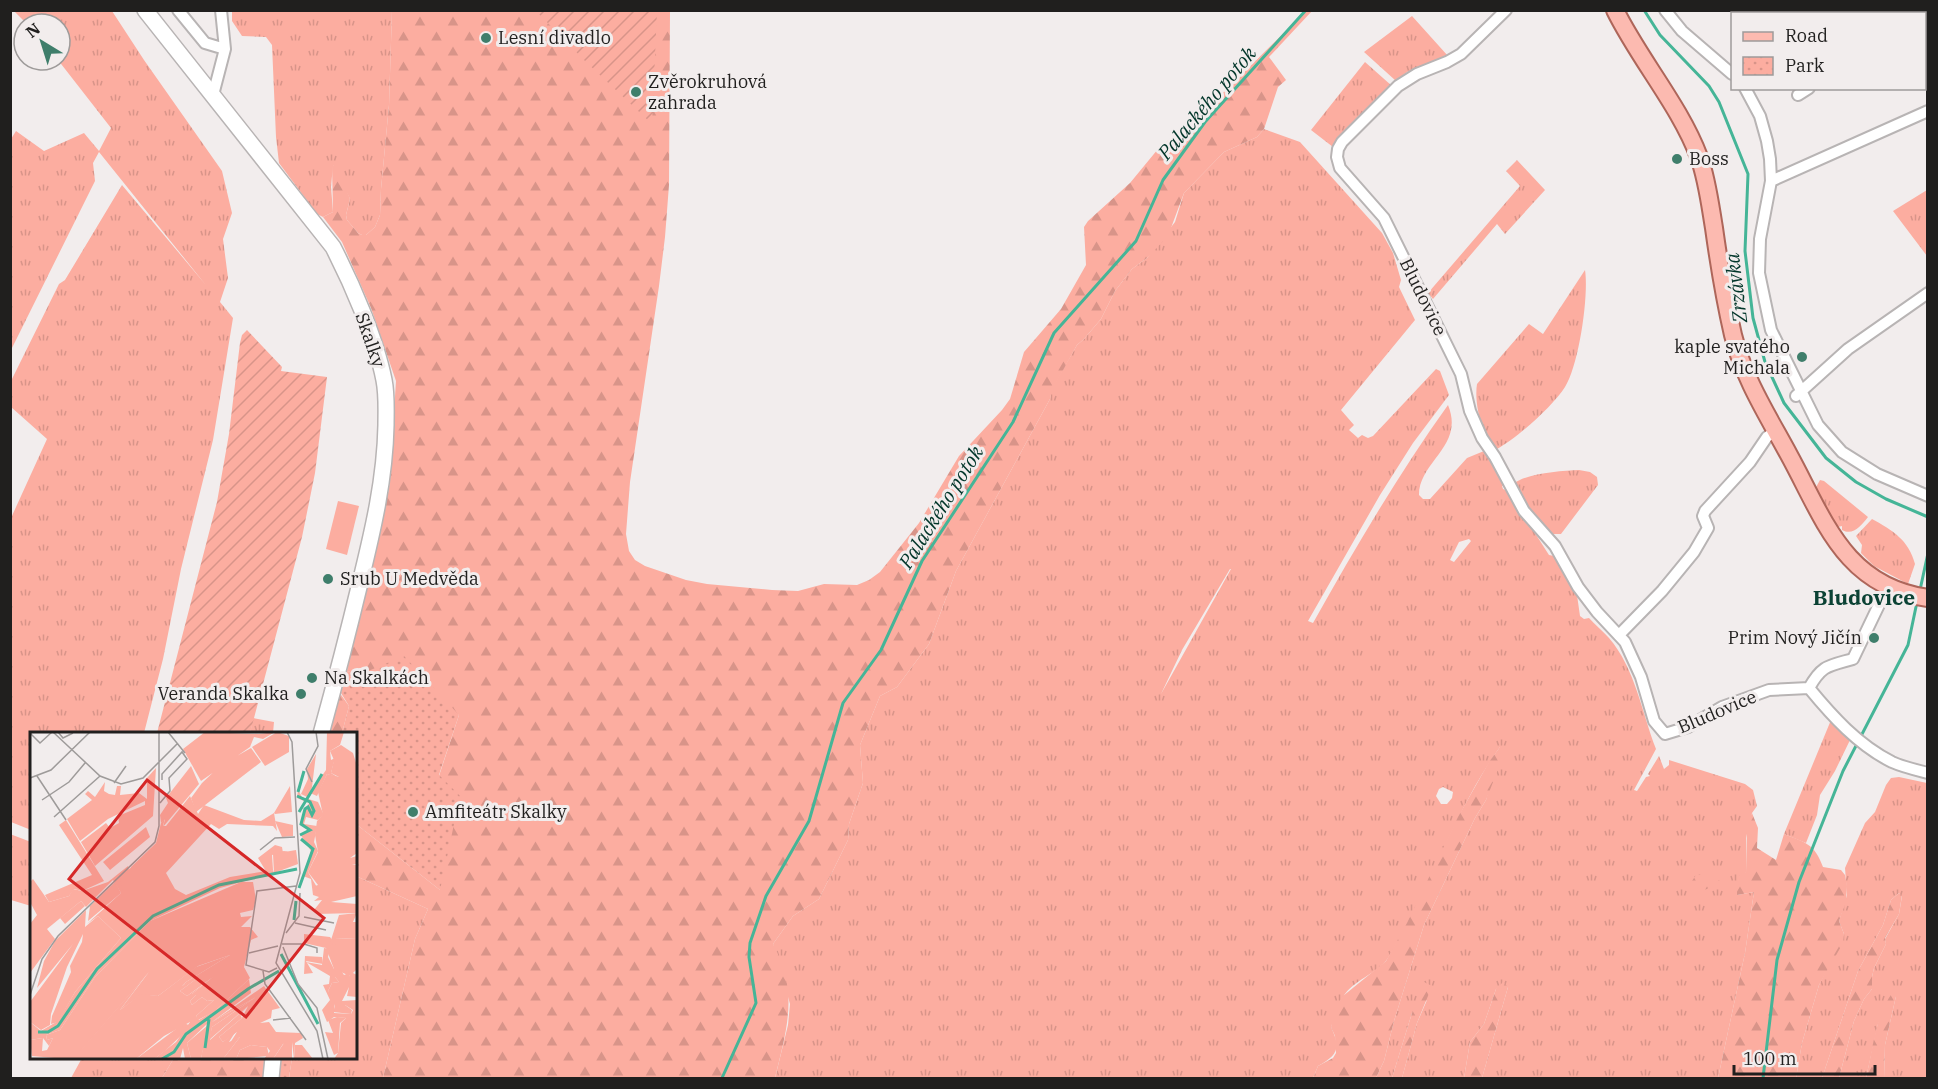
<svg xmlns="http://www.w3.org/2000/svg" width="1938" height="1089" viewBox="0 0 1938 1089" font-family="'IBM Plex Serif',serif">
<defs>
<pattern id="grass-tufts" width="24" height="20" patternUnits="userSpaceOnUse" patternTransform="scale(1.5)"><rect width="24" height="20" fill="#fcada0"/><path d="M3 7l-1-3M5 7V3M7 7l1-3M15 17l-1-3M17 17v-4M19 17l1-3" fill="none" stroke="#d89489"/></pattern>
<pattern id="forest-firs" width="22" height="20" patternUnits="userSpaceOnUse" patternTransform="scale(1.5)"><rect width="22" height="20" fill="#fcada0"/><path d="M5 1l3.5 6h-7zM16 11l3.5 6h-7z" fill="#d89489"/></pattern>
<pattern id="park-dots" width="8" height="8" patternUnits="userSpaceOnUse" patternTransform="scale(1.5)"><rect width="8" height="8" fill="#fcada0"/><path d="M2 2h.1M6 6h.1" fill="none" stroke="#d89489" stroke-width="1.8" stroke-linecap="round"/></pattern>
<pattern id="garden-furrows" width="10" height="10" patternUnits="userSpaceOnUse" patternTransform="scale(1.5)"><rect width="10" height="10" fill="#fcada0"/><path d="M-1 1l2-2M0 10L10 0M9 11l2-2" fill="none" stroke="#d89489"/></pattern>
</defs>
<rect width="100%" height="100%" fill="#f2eded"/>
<!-- grass -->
<path fill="url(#grass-tufts)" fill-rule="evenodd" d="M14,11H112L144,60L222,171L232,213L223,239L228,278L220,302L233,318L213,440L181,569L163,659L144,733L32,734L31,830L11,822V518L47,439L11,407V381L59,284L65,280L122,185L205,284L99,152L93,163L95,181L11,350V139L16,131L44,151L84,133L99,151L111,128L58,60H60V24H27Z
M232,11H392L389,105L381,189L380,215L375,227L366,235H362L358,233L347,220L346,215L350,199L333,165L331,187L333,212L323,217L317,214L279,163L276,137L272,45L266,37L242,36L232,21Z
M1412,16L1448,56L1407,72L1396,81L1364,52Z
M1365,62L1392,86L1333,147L1311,130Z
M1264,129L1300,142L1382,233L1393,253L1401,280L1399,287L1415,320L1341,410L1354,425L1349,430L1358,438L1362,435L1368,438L1373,436L1436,369L1440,371L1449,395L1413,443L1380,495L1308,621L1313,623C1355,548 1398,475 1448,405C1465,446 1419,461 1419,495L1423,499H1430L1467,458L1484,451L1505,485L1502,486L1503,489L1508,491L1549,555L1559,557L1577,595L1580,616L1584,619L1589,618C1595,625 1603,631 1609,638C1635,668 1642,713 1656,749L1634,790L1637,791L1646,777L1650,776L1648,774L1659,756L1664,769L1669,765V760L1745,784L1753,790L1757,806L1752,813L1746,838V872L1737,895L1754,892L1745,953L1718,1078H1482L1508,987L1496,989L1484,1024L1470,1042L1464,1078H1402L1417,1023L1427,1000L1412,1013L1392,1078H1376L1384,1061L1394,1021L1424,925L1475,818L1486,800L1500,747C1453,812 1431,890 1388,958C1377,974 1353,980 1343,997C1337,1005 1335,1017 1331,1027C1341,1048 1338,1055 1318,1066L1313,1078H775L788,1025L790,1004L773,944L793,916L819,899L848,840L849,824L863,783L860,745L880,696L897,687L929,644L956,571L1050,399L1051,390L1077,345L1084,339L1101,319L1115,291L1132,269L1147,258L1175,222L1184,193L1224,152L1257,137ZM1469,539L1471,541L1454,562L1450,560L1459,542ZM1230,569H1231L1161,694L1182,650ZM1443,787L1453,792L1452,798L1447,804H1441L1436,796L1439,789Z
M1517,160L1545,190L1505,234L1497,224L1433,299L1428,293L1520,186L1506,171Z
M1927,190V256L1893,211Z
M1585,270C1589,295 1579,365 1565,387C1553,406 1517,438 1497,449C1481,437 1474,402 1477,384L1529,324L1543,334Z
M1579,470L1590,472L1597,477L1598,485L1561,534H1551L1534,516L1513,484C1527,473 1560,471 1579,470Z
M1820,480L1824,481L1868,517C1861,526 1853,536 1842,530V526L1838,527L1815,489Z
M1872,519C1892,530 1909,540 1915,564L1908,584L1874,566L1861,553L1862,545L1856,536Z
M253,718L274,722L273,733L250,734Z
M1831,720L1851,738L1835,771L1820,795L1817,815L1806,843L1784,834Z
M1899,777L1927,783V1078H1884L1885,1045L1896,996L1878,1024L1866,1078H1839L1854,1021L1864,999L1872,989V977L1874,968L1886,944L1885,939L1899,914L1902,896L1899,893L1891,900L1883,925L1858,971L1822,1078H1796L1802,1043L1819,985L1844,934L1839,921L1847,895L1845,868L1865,823L1875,812L1886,785L1891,778Z
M10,834L31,842V906L11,900Z
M356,876L428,909L415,939L383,1078H289L292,1058H356Z
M82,1058H174L162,1078H71Z"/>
<!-- forest -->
<path fill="url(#forest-firs)" d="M392,11H670L669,185L665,237L659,286L630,482L626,534L629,551L635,560L645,566L686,580L707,584L772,590L798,591L824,584L857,585L869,580L880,572L919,523L959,456L1002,410L1010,399L1024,352L1061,309L1086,265L1084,227L1088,221L1130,183L1158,149L1227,89L1306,11H1312L1269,57L1286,80L1278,87L1264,129L1257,137L1224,152L1184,193L1168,236L1147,258L1132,269L1115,291L1101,319L1084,339L1077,345L1052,390L1050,399L956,571L929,644L897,687L880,696L860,745L863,783L849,824L848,840L819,899L793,916L773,944C799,992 787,1028 775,1078H383L415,939L428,909L356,876V824L440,890L439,776L459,715L361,675L347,671L359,610L389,489L396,381L371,308L342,242L323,217L333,212L332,165L337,166L350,199L346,215L347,220L358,233L362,235H366L375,227L380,215L381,189L389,105Z
M334,685L349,706L342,733L321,734Z
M1504,745L1506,749L1486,800L1475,818L1424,925L1394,1021L1384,1061L1376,1078H1313L1318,1066L1333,1058L1336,1053L1335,1036L1331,1027L1334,1010L1343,996L1386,961L1407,923L1458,817L1489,762L1500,747Z
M1752,813L1758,828L1757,848L1776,860L1784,834C1806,843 1814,843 1823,867L1841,870L1845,875L1847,886L1846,902L1839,921L1844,934L1843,943L1819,985L1802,1043L1796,1078H1718L1745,953L1754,892L1737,895V877L1746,872L1747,825Z
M1706,874L1724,883L1722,890L1711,885L1707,889L1699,891L1692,887V881L1696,875Z
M1899,893L1902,895L1899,914L1885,938L1886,944L1874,968L1872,977V989L1864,999L1854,1021L1839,1078H1822L1858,971L1883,925L1891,900Z
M1424,982L1432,986L1417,1023L1402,1078H1392L1412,1013Z
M1503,982L1508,987L1482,1078H1464L1470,1042L1484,1024L1496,989Z
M1893,992L1896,996L1885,1045L1884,1078H1866C1873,1049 1875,1016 1893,992Z
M174,1058H279L278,1078H162Z"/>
<!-- park -->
<path fill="url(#park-dots)" d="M404,656L459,715L439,775L460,796L440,890L356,824V734L342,733L349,706L341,693L347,671L361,674Z
M279,1058H292L289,1078H278Z"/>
<!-- garden -->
<path fill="url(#garden-furrows)" d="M536,11H657L652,124L585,61Z
M247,330L282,367L281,371L327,377L315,473L302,537L250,733H157L217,502L229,434L240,343L242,335Z"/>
<!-- pitch -->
<path fill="#fcada0" d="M338,501L359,506L347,555L326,549Z"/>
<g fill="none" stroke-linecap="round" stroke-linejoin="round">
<!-- stream -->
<path stroke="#45b597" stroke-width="3" d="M1644,10L1660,35L1709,86L1719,102L1748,174L1745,251L1753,318L1765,362L1784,403L1826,458L1856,482L1886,499L1928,517
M1920,590L1928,553
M722,1078L756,1003L749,957L750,943L766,896L809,821L843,703L881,650L922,561L1013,422L1054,333L1136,241L1163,180L1205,122L1306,10
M1763,1078L1777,960L1799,882L1843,771L1908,645L1917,602"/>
<!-- street casing -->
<g stroke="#b8b4b4" stroke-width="14">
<path id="street" d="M178,10L205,43L225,49
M1506,10L1461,54L1447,62L1417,74L1398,86L1342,142L1338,149L1337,157L1340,168L1384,218L1461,374L1470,411L1482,438L1495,457L1524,511L1555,546L1578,587L1597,612L1625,642L1641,677L1654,721L1665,734L1688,727L1722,707L1769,690L1809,688
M1665,10L1682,31L1732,74
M1924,33L1928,31
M1745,88L1760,116L1767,141L1770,159L1771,181L1760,239L1759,273L1771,330L1818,425L1842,452L1877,474L1928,496
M213,95L225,49L221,10
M1798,95L1809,88
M1771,181L1928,111
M1796,396L1848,349L1928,293
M1619,635L1662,591L1694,552L1708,528L1703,516L1705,511L1750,462L1767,437L1775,431
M1809,688C1832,716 1858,745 1892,762C1903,767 1916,770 1928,773
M1809,688C1822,665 1828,666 1853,659L1888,586"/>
</g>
<!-- secondary casing -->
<g stroke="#b8b4b4" stroke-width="18">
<path id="secondary" d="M145,10L333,247C352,284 376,339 384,380C387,395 386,410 386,425C385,479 373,530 360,583C348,633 335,683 321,734
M271,1078L273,1058"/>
</g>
<!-- primary casing -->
<g stroke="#ae665a" stroke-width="20">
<path id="primary" d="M1615,10C1639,59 1680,106 1699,157C1707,179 1710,204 1714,228C1719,264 1725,300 1733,335C1744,379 1768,416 1789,455C1824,519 1844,586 1928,598"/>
</g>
<!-- street -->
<use href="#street" stroke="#fff" stroke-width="10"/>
<!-- secondary -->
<use href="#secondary" stroke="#fff" stroke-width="15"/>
<!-- primary -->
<use href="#primary" stroke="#fcbab0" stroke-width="16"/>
</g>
<!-- markers -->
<g fill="#3f7e6b" stroke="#f2eded" stroke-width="2">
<circle cx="486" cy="38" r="6"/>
<circle cx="636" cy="92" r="6"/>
<circle cx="1677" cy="159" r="6"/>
<circle cx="1802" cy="357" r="6"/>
<circle cx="328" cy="579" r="6"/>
<circle cx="1874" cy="638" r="6"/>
<circle cx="312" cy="678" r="6"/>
<circle cx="301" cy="694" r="6"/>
<circle cx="413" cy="812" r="6"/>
</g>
<g text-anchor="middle" stroke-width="6" stroke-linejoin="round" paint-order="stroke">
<!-- poi labels -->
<g font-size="18" fill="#201f1e" stroke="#f2eded" text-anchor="start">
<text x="498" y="44">Lesní divadlo</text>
<text x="648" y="88">Zvěrokruhová<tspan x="648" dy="21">zahrada</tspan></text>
<text x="1689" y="165">Boss</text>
<text x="1790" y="353" text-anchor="end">kaple svatého<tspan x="1790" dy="21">Michala</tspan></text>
<text x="340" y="585">Srub U Medvěda</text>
<text x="1862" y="644" text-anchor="end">Prim Nový Jičín</text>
<text x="324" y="684">Na Skalkách</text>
<text x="289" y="700" text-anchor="end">Veranda Skalka</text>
<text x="425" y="818">Amfiteátr Skalky</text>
</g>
<!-- street labels -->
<g font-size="18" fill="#201f1e" stroke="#f2eded">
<text transform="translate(1423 297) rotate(64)" y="6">Bludovice</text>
<text transform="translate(370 340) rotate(71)" y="6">Skalky</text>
<text transform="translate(1717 712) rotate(-23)" y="6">Bludovice</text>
</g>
<!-- water labels -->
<g font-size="20" font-style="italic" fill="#02362a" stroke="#f2eded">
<text transform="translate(1207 103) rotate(-50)" y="7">Palackého potok</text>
<text transform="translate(1736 288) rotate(-97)" y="7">Zrzávka</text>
<text transform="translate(941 507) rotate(-58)" y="7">Palackého potok</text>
</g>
<!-- quarter labels -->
<g font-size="21" font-weight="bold" fill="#0b4234" stroke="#f2eded">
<text x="1864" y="605">Bludovice</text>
</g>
</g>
<!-- overview -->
<g transform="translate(30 732)">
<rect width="327" height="327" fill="#f2eded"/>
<path d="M311,13L323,21L327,34V121L320,126L327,124V132H322L327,133V164L301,170L327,172V181L287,182L284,178L292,168L284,169L289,165L283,163L282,155L288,153L278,140L288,120L285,103L287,89L293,83L288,60L297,42L309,45L301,41L304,28L300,19ZM286,22L282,55L279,66L271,62L278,47L277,37ZM161,34L169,52L133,95L135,87L131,91L130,83L138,71L136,66ZM126,36L123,84L65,134L51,110L76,91L80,96L89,91L88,84L115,73V69L78,87L50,109L37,87L62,68L55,62L58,59L65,65L75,50L74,59L79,62L85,63L87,54H91L90,63L109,61L117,67V46ZM260,54L262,80L245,82L244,81ZM36,88L74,149L52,159L44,157L39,164L19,170L15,163L62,143L29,93ZM245,89L263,93V104L252,105ZM245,113L252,115L253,121L242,123L243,138L237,141L228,126ZM85,150L91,161L58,189L60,174ZM211,150H223L226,168L223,178L210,181L211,185L222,184L211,195H220L228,205L221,208L214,235L220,246L185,279L168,288L166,284L184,268L177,269L172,265L162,273L160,269L166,263L162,262L183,245L157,264L150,259L166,247L152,254L156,250L200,223L168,234L128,264L111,263L90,278L119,240L50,320L35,327L2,324L0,308L13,306L12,319L17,318L23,306L17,308L16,303L30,298L65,245L120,189ZM51,169L55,174L35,192L30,186ZM56,178L55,195L68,184L91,206L45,260L28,290L21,292L22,284L41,240L40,234L52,210L53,202L37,235L21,282L20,293L11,298L0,290V270L43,212L7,256L14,229L25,209ZM274,202L300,205L305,212V206L327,207V237L323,241L327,243V265L317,264L319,255L312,269L327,268V273H315L322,278L321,282L303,280L305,274L298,259L302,251L309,250L305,245L320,244L304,237L296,216L274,211ZM275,224L292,225L293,232L276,229L283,241L274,242ZM234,254L250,276L242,278L241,286L230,291L239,290L246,300L271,301L273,306L265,311L264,327L262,310L253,312L243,327H234L240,319L237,315L221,313L210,318L206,327H193L210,305L200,311L207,300L193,310L189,305L212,286L218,274L179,308L182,295L226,265L182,290ZM307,285L316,286L310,291L308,321L304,323L295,300L303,301L298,288ZM154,291L161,294L135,319L124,327H106ZM178,293L171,327H161L157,311Z" fill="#fcada0"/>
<path d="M297,0H314L310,13L300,19L301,28L305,26L301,41L309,46L297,42L287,64L280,61L296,38ZM268,58L272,65L288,70L294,83L288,88L276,85L274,92L287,94L284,110L288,119L278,140L288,157L282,155L281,147L273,144L281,119L270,102L280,97L270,91L279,71L267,66ZM160,64L168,82L174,73L214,88L231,89L244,81L247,99L243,94L197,92L189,97L181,92L136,141L145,157L156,163L200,145L243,138L244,141L190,156L120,189L65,245L30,298L16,303L17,308L23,306L19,314L13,306L0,308V290L11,299L28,289L45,260L91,206L68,184L57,192L91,161L83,148L56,175L51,169L17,197L25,207L0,241V192L7,183L0,170V150L3,147L19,170L39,164L43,157L52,159L78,150L98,134L101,150V135L126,111L131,91L135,86L133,94H136ZM327,181L323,190H327V207L306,206L305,213L300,211L309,183ZM294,216L300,217L298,225L304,237H310L314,243L321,240L318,246L305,245L309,250L302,251L298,259L305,268L304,281L321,282L323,278L315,273H327V327H304L308,321L311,291L316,286L304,285L297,290L292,278L300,268L293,253L299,252L300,244L276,230L292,233ZM200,223L156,250L152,254L177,239L150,259L157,264L184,245L162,262H167L160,269L162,273L172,265L177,269L184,268L166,284L169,288L187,277L219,247L221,261L182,290L226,265L182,295L180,308L219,273L210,282L212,286L189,305L193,310L206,299L199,310L210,305L193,327H171L177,292L157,311L161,327H155L153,316L150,327H124L146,310L160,290L134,304L106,327H35L45,318L50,319L117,242L90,278L111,262L128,264L166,235ZM262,309V327H243L254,311ZM221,313L237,315L239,324L206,327L210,318ZM265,313H272L283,327H264Z" fill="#fcada0"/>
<path d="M175,0L229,2L245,0L233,7L224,5L220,15L171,49L153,17ZM221,16L231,30L166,80L161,66L172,51L191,33ZM266,118L268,132L244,141L243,122ZM102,135L107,136V146L93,160L89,144Z" fill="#fcada0"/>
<path d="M247,0L259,4V20L235,34L222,15ZM169,82L181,89L167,106L165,87ZM116,95L120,105L80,138L73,130Z" fill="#fcada0"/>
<path d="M246 127a8 8 0 1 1 16 0a8 8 0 1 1-16 0Z" fill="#fcada0"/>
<path fill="none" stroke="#45b597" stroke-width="3" d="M268,60L274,39M267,64L280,70L284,79L282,83L278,75L275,77L271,92L280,98L270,103M269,80L292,42M269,156L283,117L271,107M264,188L266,169M251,222L288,292M8,300H18L28,294L67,237L123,184L189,153L267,137M175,316L179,287M132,327L144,320L156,302L218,257L249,239"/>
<path fill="none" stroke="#9e9b9a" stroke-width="1.5" d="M23,0L70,44L91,52L113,46L148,11M28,0L33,6L43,1M138,0L155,21M257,0L262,10L270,141L246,231L287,299L293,327M0,1L10,11L22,0M7,44L36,88M0,46L21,38L60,0M282,50L276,37L288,14L286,0M84,51L96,34M12,68L39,50L55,31M130,71L140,59L139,46L157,27L152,20L132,42V48M24,85L70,44M230,118L245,106L265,105M274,185L304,191M265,191L296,198M256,201L269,184L270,161M252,212H274L287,216V221M253,215L268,252L287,276L298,327M219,221L248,214M247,236L239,240L216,233L227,159L266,154M233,239L235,252L276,308M0,263L12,227L28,204L125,110L129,94V0M243,288L261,286"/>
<path fill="#d62828" fill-opacity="0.15" stroke="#d62828" stroke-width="3" d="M117,48L294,186L216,285L39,147Z"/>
<rect width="327" height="327" fill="none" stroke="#201f1e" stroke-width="3"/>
</g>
<!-- border -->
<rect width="1938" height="1089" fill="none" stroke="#201f1e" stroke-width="24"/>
<!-- legend -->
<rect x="1731" y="12" width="195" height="78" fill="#f2eded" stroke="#9e9b9a" stroke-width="1.5"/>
<rect x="1743" y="32" width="30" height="9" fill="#fcbab0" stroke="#9e9b9a" stroke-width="1.5"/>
<text x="1785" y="42" font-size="18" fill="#201f1e">Road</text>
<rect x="1743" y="57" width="30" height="18" fill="url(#park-dots)" stroke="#9e9b9a" stroke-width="1.5"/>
<text x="1785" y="72" font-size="18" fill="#201f1e">Park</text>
<!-- north arrow -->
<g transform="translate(42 42) rotate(322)"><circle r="28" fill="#f2eded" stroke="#9e9b9a" stroke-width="1.5"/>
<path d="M0-4.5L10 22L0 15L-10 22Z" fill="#3f7e6b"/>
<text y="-9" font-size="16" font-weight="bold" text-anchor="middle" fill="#201f1e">N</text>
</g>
<!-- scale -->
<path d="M1734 1065v9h141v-9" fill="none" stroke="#201f1e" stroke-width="3"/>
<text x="1743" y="1065" font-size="18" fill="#201f1e" stroke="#f2eded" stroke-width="4.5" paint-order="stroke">100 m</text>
</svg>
